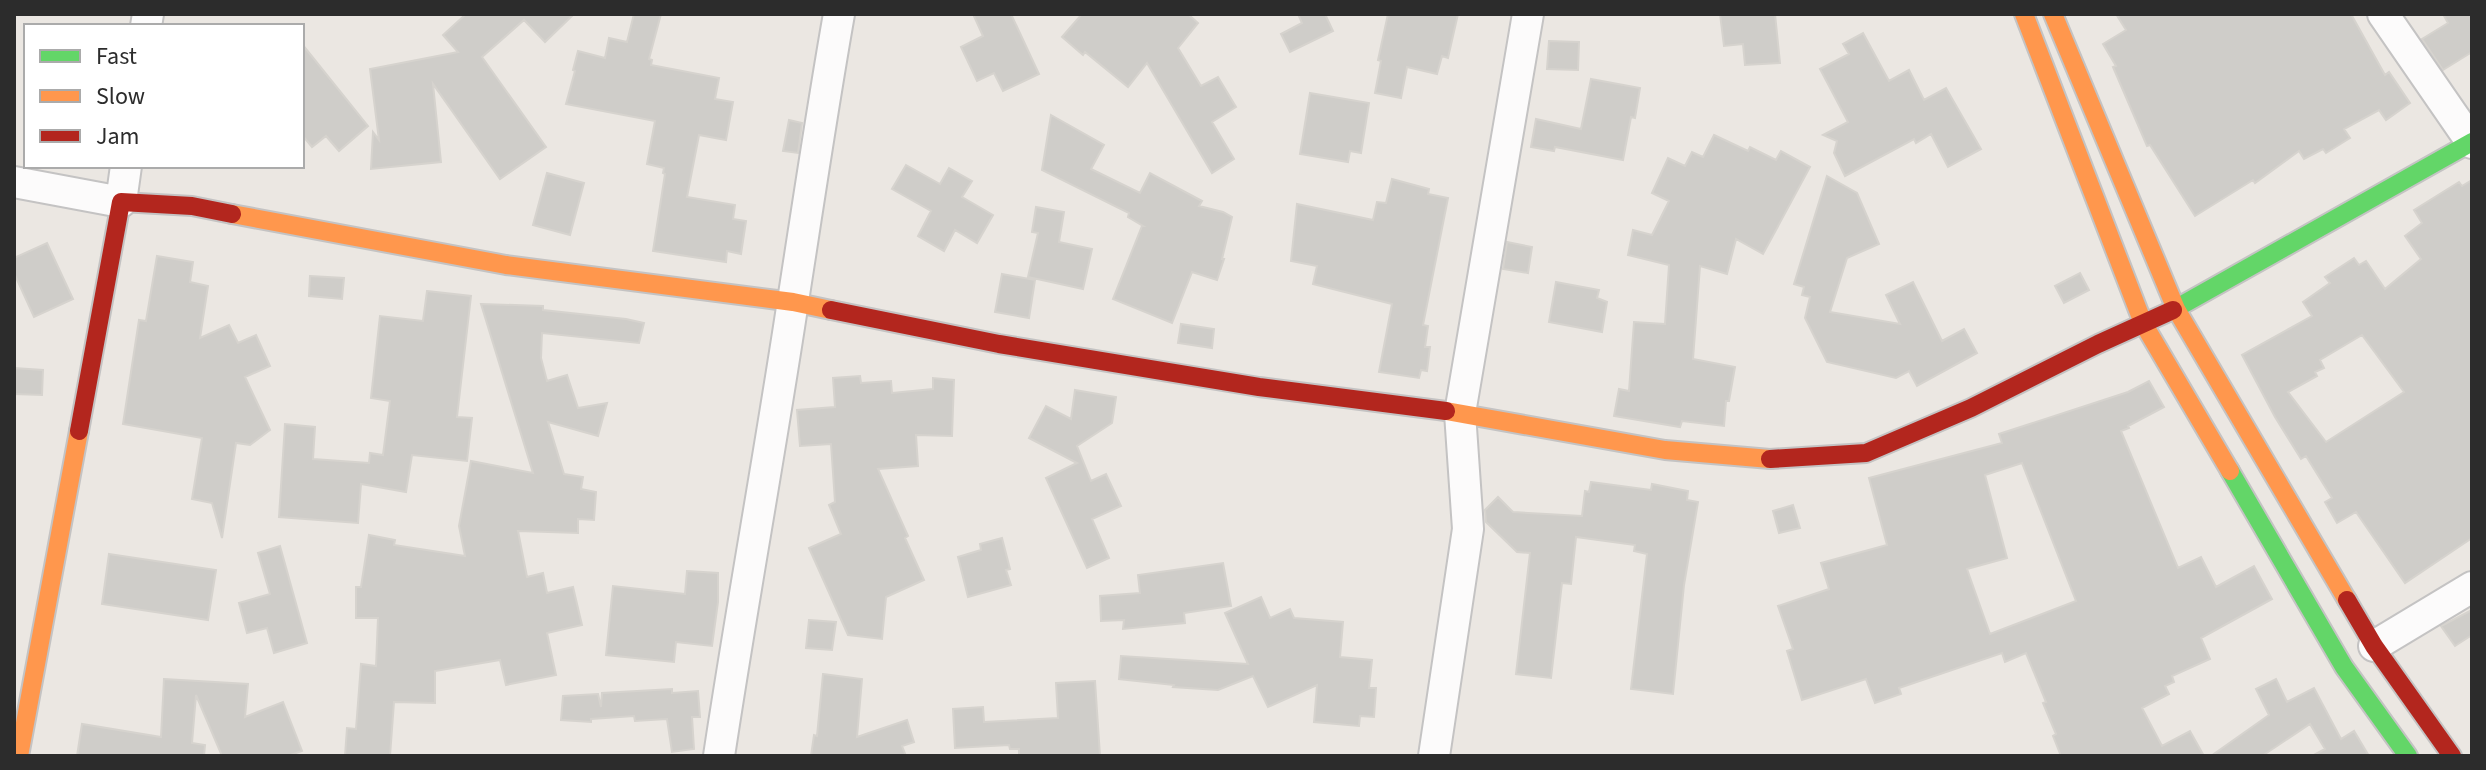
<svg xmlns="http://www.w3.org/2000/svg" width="2486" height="770" viewBox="0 0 2486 770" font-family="'Source Sans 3',sans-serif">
<rect width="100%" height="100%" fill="#ebe7e2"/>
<!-- building -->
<path fill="#cfcdc9" stroke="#d6d3ce" stroke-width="2" fill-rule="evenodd" d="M466,14H574L545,42L524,20L482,57L546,147L500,179L433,84L441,162L371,169L373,132L379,140L370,69L458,52L443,35Z
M634,14H661L649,59L652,60L651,65L719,78L715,99L733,102L726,140L699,135L687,197L735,205L733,219L746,221L741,254L727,251L726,262L653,251L665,174L663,173L664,168L647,164L655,121L566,104L575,71L573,70L578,51L605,58L609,38L627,42Z
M973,14H1011L1039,74L1003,91L994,73L977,81L961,47L983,36Z
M1082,14H1188L1198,23L1178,48L1201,86L1218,77L1236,107L1212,122L1234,159L1212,173L1147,63L1128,87L1085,52L1083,55L1062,37Z
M1298,14H1325L1333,31L1290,52L1281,34L1302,23Z
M1388,14H1458L1448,58L1442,56L1437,74L1407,67L1401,98L1375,93L1381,61L1378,60Z
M1720,14H1775L1780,63L1745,65L1743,44L1724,46Z
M2116,14H2351L2385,75L2389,72L2410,103L2386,120L2379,110L2344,129L2350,138L2326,153L2323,149L2304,159L2299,151L2255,183L2253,180L2195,216L2150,145L2147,146L2113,67L2116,66L2103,44L2126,30Z
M2443,14H2472V52L2443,70L2422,39L2448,23Z
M1863,33L1889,81L1909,70L1924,100L1946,88L1981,149L1948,167L1931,134L1916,143L1914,139L1845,176L1834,153L1837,141L1823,135L1848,122L1820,69L1849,54L1843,44Z
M1549,41L1579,42L1578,70L1547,69Z
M302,44L368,126L339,151L326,136L312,147L302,135Z
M1591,79L1640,88L1635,118L1631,117L1623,160L1555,147L1554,151L1531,147L1536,119L1581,129Z
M1310,93L1369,103L1361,153L1350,151L1348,162L1300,154Z
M1051,115L1104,145L1091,169L1140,193L1150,173L1202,201L1199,206L1223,212L1232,217L1222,259H1224L1217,280L1192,272L1172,323L1113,299L1142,226H1143L1128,217L1129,213L1042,170Z
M789,120L802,123L798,153L783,151Z
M1714,135L1748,151L1750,147L1776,160L1781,151L1810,167L1763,254L1736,239L1727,274L1700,266L1693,359L1735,367L1729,401H1726L1724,426L1682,421L1680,427L1614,416L1619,389L1629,391L1634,322L1665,324L1669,265L1628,255L1633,230L1652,235L1669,201L1652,193L1668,158L1685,166L1692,152L1703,157Z
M906,165L940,184L949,168L972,181L962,197L993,215L977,243L955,230L944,251L918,236L931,211L892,189Z
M547,173L584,183L570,235L533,225Z
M1827,176L1857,193L1879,244L1847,258L1830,312L1900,324L1886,295L1913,282L1942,341L1964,329L1977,353L1917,386L1909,371L1896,378L1827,362L1805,318L1810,297L1802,295L1804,287L1794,284Z
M1392,179L1429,189L1428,194L1448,198L1423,325L1428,326L1425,347H1430L1427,371L1421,370L1419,378L1379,372L1392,304L1313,284L1317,266L1291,261L1297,204L1373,220L1377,202L1386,203Z
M2472,180V538L2405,583L2356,512L2337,523L2325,502L2332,498L2306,456L2301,459L2275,417L2242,355L2312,316L2303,302L2330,283L2325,277L2354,258L2359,265L2366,261L2385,289L2421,259L2405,236L2422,223L2414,210L2459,182L2462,186ZM2362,335L2404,392L2326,442L2288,392L2317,376L2315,372L2324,368L2320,360Z
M1036,207L1064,212L1059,242L1092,249L1083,289L1028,277L1038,233L1032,232Z
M1507,242L1532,247L1528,273L1503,269Z
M47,243L73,299L34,317L14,273V258Z
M157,256L193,262L190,282L208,286L200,338L229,325L238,343L256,335L270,366L245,377L270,430L250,445L236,443L222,538L212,503L192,499L202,438L123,424L139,320L146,321Z
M2080,273L2089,290L2064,303L2055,286Z
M1002,274L1035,280L1029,318L995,312Z
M310,276L344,278L342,299L309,296Z
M1556,282L1599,290L1597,298L1607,302L1602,332L1549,322Z
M427,291L471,296L457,417L472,418L467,461L412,455L406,492L361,484L358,523L279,517L285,424L315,427L313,459L369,463L370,453L383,455L390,401L371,398L380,316L423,321Z
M481,304L543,306V310L626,319L644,323L639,343L542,333L541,358L547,381L567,375L578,408L607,403L598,436L548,422L564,474L583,477L581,489L596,492L594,520L578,519V533L518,531L527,577L543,573L547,593L573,587L582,625L547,633L556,675L506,685L500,660L435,671V703L394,702L390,756H345L347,728L356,729L361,664L376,666L378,618H356V587H361L369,535L395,540L394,545L465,556L459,526L471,461L533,473Z
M1181,324L1214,329L1212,348L1178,343Z
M14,368L43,370L42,395L14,394Z
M860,376L861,383L891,381L892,393L933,389V378L954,380L952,436L916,435L918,466L878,469L908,536L905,538L924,580L886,597L882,639L848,635L809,548L841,534L829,505L835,502L831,444L800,446L797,410L835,407L833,378Z
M2149,381L2164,407L2128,426L2129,428L2121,431L2178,568L2201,557L2216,587L2254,566L2272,599L2201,638L2210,659L2172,676L2174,682L2165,686L2169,694L2142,708L2162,746L2190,731L2204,756H2061L2053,736L2056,734L2043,703L2046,702L2026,653L2005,662L2002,653L1899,688L1901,694L1875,703L1866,679L1802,700L1787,651L1793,649L1778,606L1829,589L1821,563L1887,545L1869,478L2002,443L1999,434L2128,392ZM2022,463L2076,601L1990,634L1967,569L2007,558L1985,475Z
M1075,390L1116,397L1112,423L1077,446L1091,481L1106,474L1121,506L1092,519L1109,558L1087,568L1046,478L1077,463L1029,438L1046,406L1071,419Z
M1591,482L1651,490L1652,484L1688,491L1687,500L1698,502L1684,585L1673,694L1631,689L1647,554L1634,551L1635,545L1576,537L1571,584L1562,583L1551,678L1516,674L1530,553L1517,552L1486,522L1485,510L1498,497L1513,512L1582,516L1585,491L1589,492Z
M1793,505L1800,528L1779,533L1773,511Z
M1002,538L1010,569L1006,570L1011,585L968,597L958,557L981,550L980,544Z
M280,546L307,643L274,653L267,628L247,633L239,603L270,594L258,553Z
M109,554L216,570L208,620L102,604Z
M1223,563L1231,606L1184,613L1185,623L1123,629L1124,620L1101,621L1100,596L1140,593L1138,575Z
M687,571L718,573V602L712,646L676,642L674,662L606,655L613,586L685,594Z
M1261,597L1270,618L1290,609L1294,618L1343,622L1340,657L1372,660L1369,688H1376L1374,717L1360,716L1359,726L1314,722L1317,685L1268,707L1253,676L1218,690L1173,687L1174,685L1119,679L1121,656L1248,664L1225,613Z
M2472,610V635L2455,646L2441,626Z
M809,620L836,622L832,650L806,648Z
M823,674L862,679L857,737L907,720L914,742L902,746L906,756H811L814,735L817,736Z
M164,679L248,684L245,717L283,702L302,751L288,756H222L196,695L192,743L205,745L204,756H77L82,724L161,737Z
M2276,679L2287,702L2314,688L2341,739L2354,731L2369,756H2312L2325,749L2310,724L2262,756H2211L2269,715L2256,689Z
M1095,681L1100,756H1019V749H1010L1009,745L955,748L953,709L983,707L984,722L1058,718L1056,683Z
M672,689V693L698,691L700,717H692L694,749L672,752L667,719L635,721L634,716L591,719V722L561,720L563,696L598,694L601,707L602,693Z"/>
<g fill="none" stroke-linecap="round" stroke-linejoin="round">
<!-- street casing -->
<g stroke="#c4c3c3" stroke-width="34">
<path id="street" d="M2383,14L2472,143
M146,26L148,14
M14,182L121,202L126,166
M2374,646L2472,587
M719,756C742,604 770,453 793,301C808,205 822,110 839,14
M1434,756L1468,529L1460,413L1528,14"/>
</g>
<!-- fast casing -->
<g stroke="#c4c3c3" stroke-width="22">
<path id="fast" d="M2173,310L2472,142
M2230,471L2344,667L2408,756"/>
</g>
<!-- slow casing -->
<g stroke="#c4c3c3" stroke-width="22">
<path id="slow" d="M2024,14L2143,323L2230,471
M2053,14L2176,309L2347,600
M232,214L506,265L793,302L831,310
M1446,411L1665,450L1770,459
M19,756L79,431"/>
</g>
<!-- jam casing -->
<g stroke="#c4c3c3" stroke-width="22">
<path id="jam" d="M831,310L999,344L1259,387L1446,411
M79,431L121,202L192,206L232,214
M1770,459L1866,453L1971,408L2098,344L2173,310
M2347,600L2374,646L2452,756"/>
</g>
<!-- street -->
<use href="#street" stroke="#fcfbfb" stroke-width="30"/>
<!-- fast -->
<use href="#fast" stroke="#63d668" stroke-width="18"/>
<!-- slow -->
<use href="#slow" stroke="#ff974d" stroke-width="18"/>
<!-- jam -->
<use href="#jam" stroke="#b3261e" stroke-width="18"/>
</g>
<!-- border -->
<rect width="2486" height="770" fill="none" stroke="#2c2c2c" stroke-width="32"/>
<!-- legend -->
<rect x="24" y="24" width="280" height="144" fill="#ffffff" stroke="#ababab" stroke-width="2"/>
<rect x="40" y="50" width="40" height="12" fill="#63d668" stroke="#ababab" stroke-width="2"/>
<text x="96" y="64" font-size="24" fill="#2c2c2c">Fast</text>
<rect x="40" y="90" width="40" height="12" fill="#ff974d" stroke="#ababab" stroke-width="2"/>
<text x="96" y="104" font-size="24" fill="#2c2c2c">Slow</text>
<rect x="40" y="130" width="40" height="12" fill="#b3261e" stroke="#ababab" stroke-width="2"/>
<text x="96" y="144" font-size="24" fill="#2c2c2c">Jam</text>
</svg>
